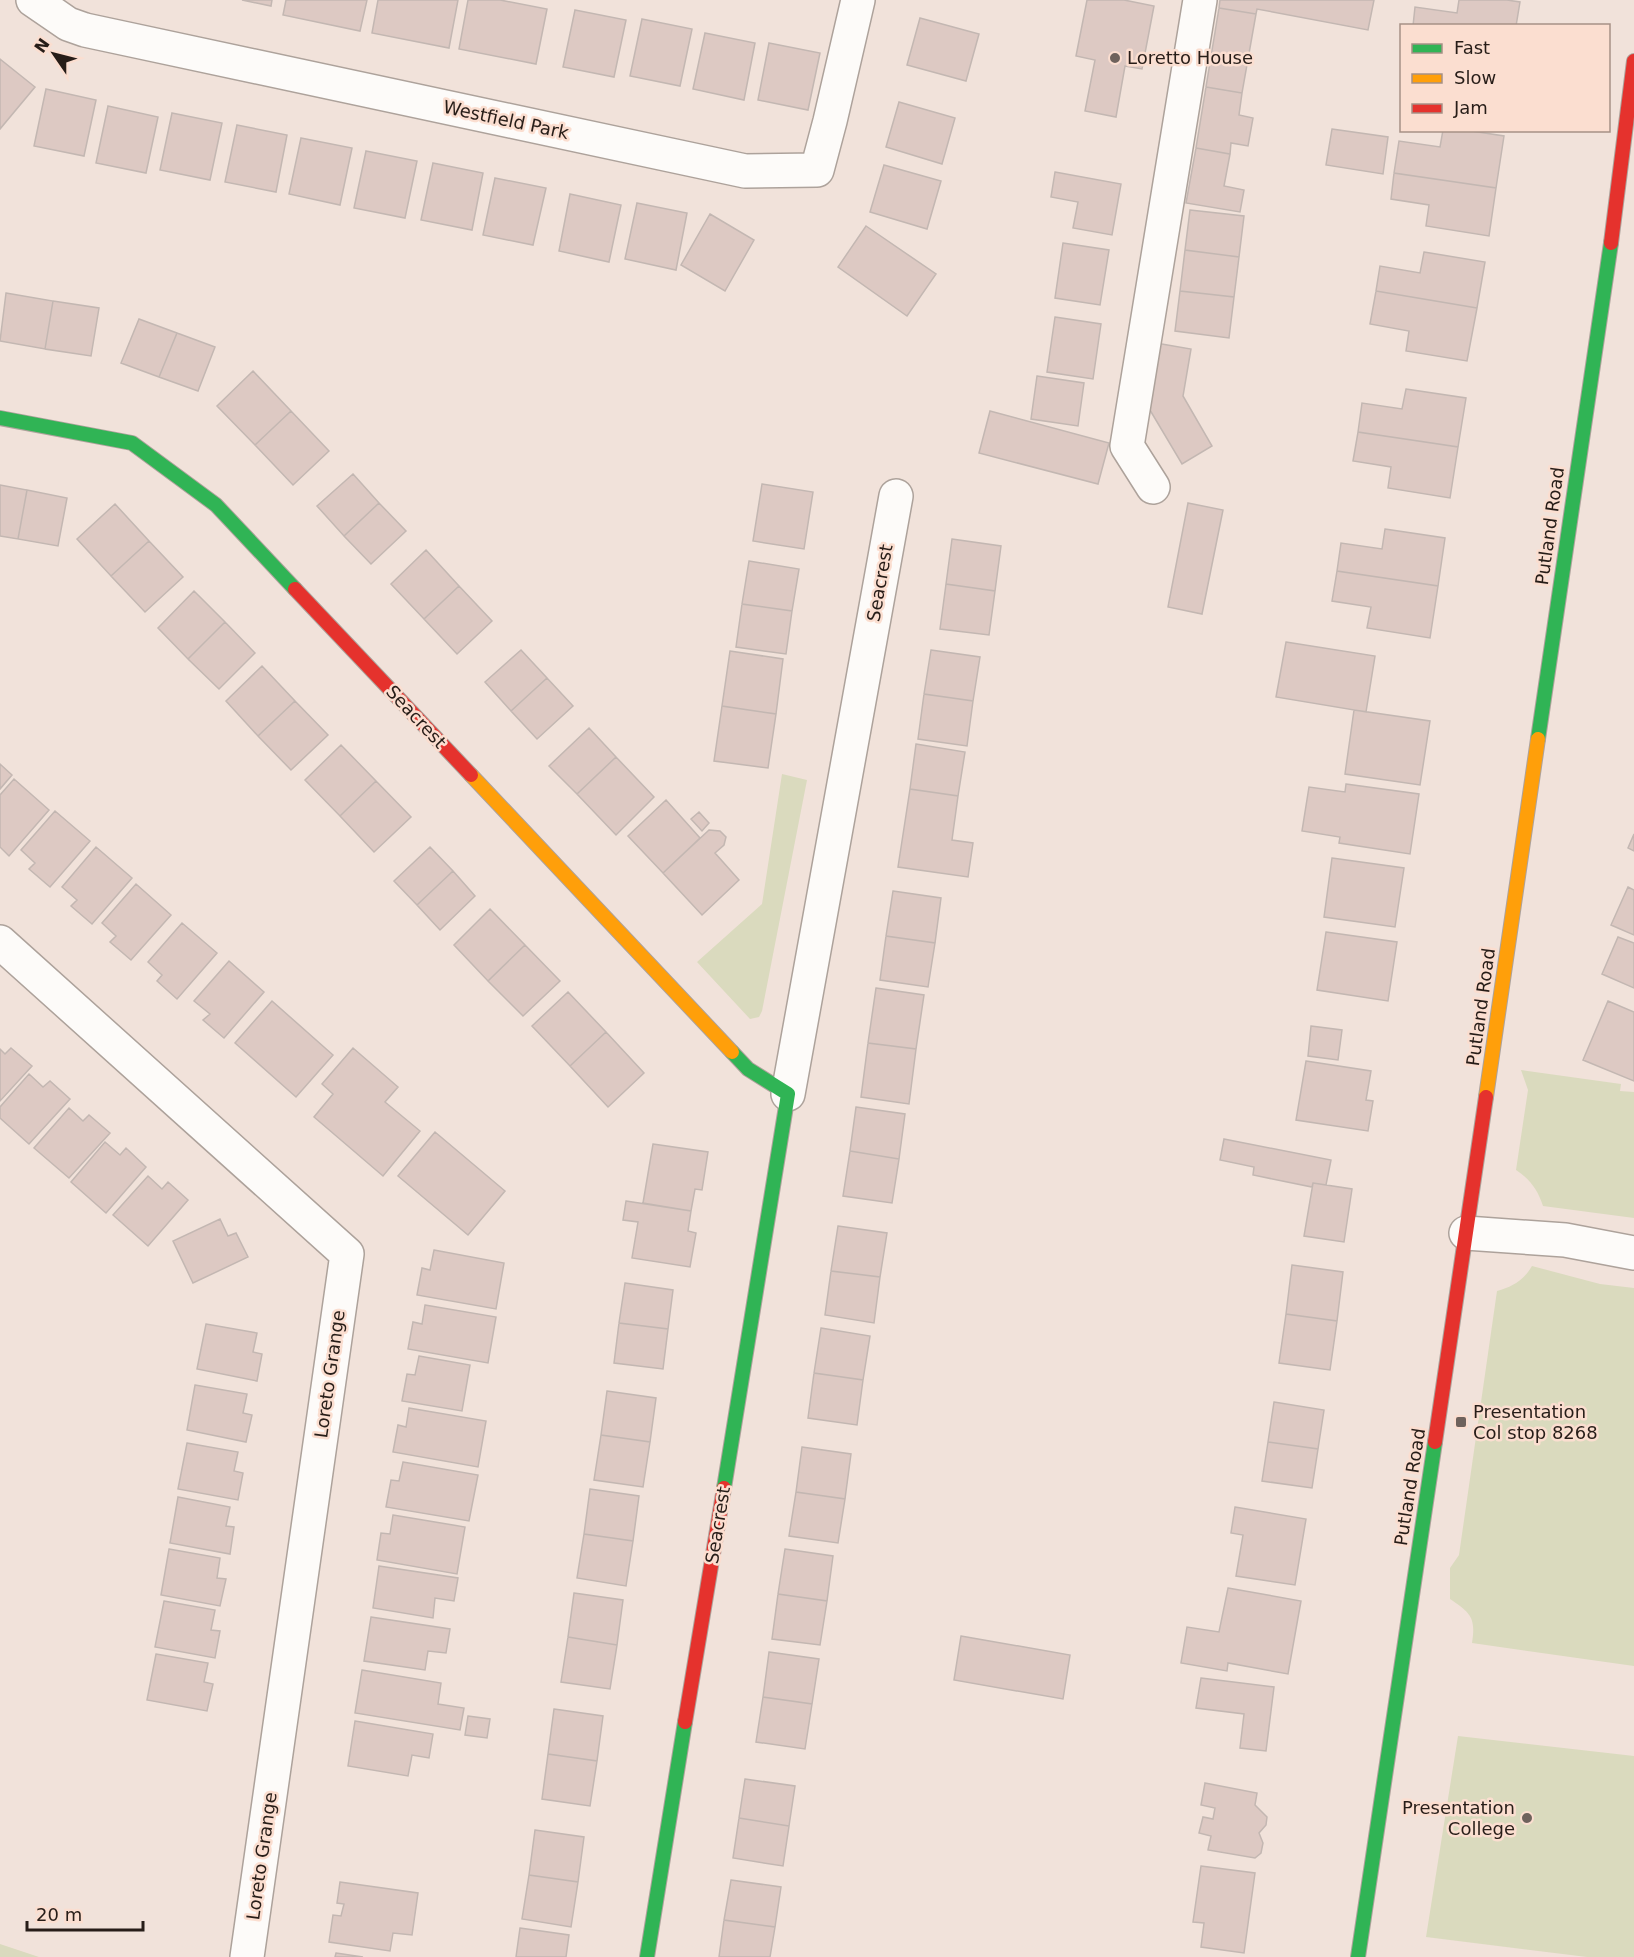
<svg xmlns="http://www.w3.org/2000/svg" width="1634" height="1957" viewBox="0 0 1634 1957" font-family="'DejaVu Sans',sans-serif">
<rect width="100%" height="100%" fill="#f1e2da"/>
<!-- green -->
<path fill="#dadabe" d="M782,774L807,780L762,1011L759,1017L750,1019L697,962L762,904Z
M1521,1070L1621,1084L1620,1091L1634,1092V1218L1543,1206C1538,1190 1530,1179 1516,1170L1528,1090Z
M1532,1266L1600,1284L1634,1288V1666L1472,1643C1476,1618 1471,1613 1450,1599V1568L1459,1555L1497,1291C1512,1287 1524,1280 1532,1266Z
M1458,1736L1634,1756V1957H1587L1426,1937Z
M0,1944L39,1957H0Z"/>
<!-- building -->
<path fill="#ddc9c3" stroke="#c3b7b2" stroke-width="1.5" d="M242,0H272L271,6Z
M286,0H367L360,31L283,15Z
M378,0H458L449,48L372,33Z
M468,0H500L547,9L536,64L459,49Z
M1087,0H1124L1154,6L1142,69L1125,66L1116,117L1085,111L1095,60L1076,56Z
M1220,0H1374L1368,30L1257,9L1256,14L1219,8Z
M1459,0H1507L1520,2L1516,26H1413L1415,7L1457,13Z
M1219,8L1256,14L1242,93L1206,87Z
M575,10L626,20L614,77L563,67Z
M920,18L979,34L966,81L907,65Z
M642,19L692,29L680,86L630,76Z
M705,33L755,43L744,100L693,89Z
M769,43L820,53L808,110L758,100Z
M0,59L35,87L0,129Z
M1206,87L1242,93L1239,115L1253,118L1248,146L1231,143L1230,154L1196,148Z
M46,89L96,100L84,156L34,146Z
M899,102L955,118L942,164L886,147Z
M108,106L158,117L146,173L96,163Z
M172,113L222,123L210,180L160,170Z
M237,125L287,135L276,192L225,182Z
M1332,129L1388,137L1383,174L1326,165Z
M1443,130H1465L1504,136L1496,188L1394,173L1399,141L1440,147Z
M301,138L352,148L340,205L289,194Z
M1196,148L1230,154L1224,186L1244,190L1240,212L1186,203Z
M366,151L417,161L405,218L354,208Z
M433,163L483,173L472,230L421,220Z
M884,165L941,181L927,229L870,212Z
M1055,172L1121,184L1112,235L1073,228L1078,202L1051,197Z
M1394,173L1496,188L1489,236L1426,226L1429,205L1391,199Z
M495,178L546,188L533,245L483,235Z
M570,194L621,205L609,262L559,251Z
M637,203L687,213L676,270L625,259Z
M1190,210L1244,216L1239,257L1185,250Z
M710,214L754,240L725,291L681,265Z
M866,226L936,274L907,316L838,267Z
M1063,243L1109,250L1100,305L1055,298Z
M1185,250L1239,257L1234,297L1180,291Z
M1424,252L1485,262L1477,308L1376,291L1380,266L1420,273Z
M1180,291L1234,297L1229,338L1175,331Z
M1376,291L1477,308L1467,361L1406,351L1409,331L1370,324Z
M6,293L53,301L45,349L0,341Z
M53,301L99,308L91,356L45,349Z
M1055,317L1101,324L1093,379L1047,372Z
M139,319L177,333L159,377L121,363Z
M177,333L215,347L198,391L159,377Z
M1156,343L1191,349L1183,396L1212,446L1182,464L1144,400Z
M253,371L291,411L255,445L217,406Z
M1037,376L1084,383L1078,426L1031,419Z
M1406,389L1466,398L1458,447L1358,432L1362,403L1402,409Z
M291,411L329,451L293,485L255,445Z
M990,411L1109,443L1098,484L979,453Z
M1358,432L1458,447L1450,498L1388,488L1391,467L1353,461Z
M353,474L379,503L344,536L317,506Z
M762,484L813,492L804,549L753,541Z
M0,485L27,490L18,539L0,536Z
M27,490L67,498L58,546L18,539Z
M379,503L406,531L371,564L344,536Z
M1188,503L1223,510L1202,614L1168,607Z
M115,504L149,541L111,576L77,539Z
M1385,529L1445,538L1438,586L1337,571L1341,543L1382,549Z
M952,539L1001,546L995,591L946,584Z
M149,541L183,577L145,612L111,576Z
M426,550L459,586L424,619L391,584Z
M749,561L799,569L792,611L742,604Z
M1337,571L1438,586L1430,638L1367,628L1371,607L1332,601Z
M946,584L995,591L989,635L940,629Z
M459,586L492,621L457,654L424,619Z
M194,591L225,622L188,659L158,628Z
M742,604L792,611L786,654L736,647Z
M225,622L255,653L219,689L188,659Z
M1286,642L1375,656L1366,712L1276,697Z
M521,650L547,678L511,711L485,682Z
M931,650L980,657L973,701L924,694Z
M730,651L783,659L776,714L722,706Z
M262,666L295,701L258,736L226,701Z
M547,678L573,706L537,739L511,711Z
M924,694L973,701L967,746L918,739Z
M295,701L328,735L291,770L258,736Z
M722,706L776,714L768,768L714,761Z
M1354,710L1430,721L1420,785L1345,774Z
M589,728L616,757L577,794L549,766Z
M916,744L965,752L958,796L910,789Z
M341,745L376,781L340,816L305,780Z
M616,757L654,797L616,835L577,794Z
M0,764L12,775L0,789Z
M14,779L49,810L9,856L0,847V795Z
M376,781L411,817L374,852L340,816Z
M1346,784L1419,794L1410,854L1339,843L1340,837L1302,831L1309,787L1345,792Z
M910,789L958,796L952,840L973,843L968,877L898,867Z
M666,800L700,838L663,873L628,836Z
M55,811L90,841L50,887L29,869L35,863L21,850Z
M699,812L709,823L702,831L691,819Z
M709,830L720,831L726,837L724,845L715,853L739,880L702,915L663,873Z
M1634,834V851L1628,848Z
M96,847L132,878L92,924L71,906L77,900L62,887Z
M430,847L453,871L417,905L394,881Z
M1332,858L1404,868L1395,927L1324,917Z
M453,871L475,896L440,930L417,905Z
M136,884L171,915L131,960L110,942L116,936L102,923Z
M1628,887L1634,890V935L1611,925Z
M893,891L941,898L935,943L886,936Z
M490,909L525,945L488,981L454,945Z
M182,923L217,953L177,999L157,981L162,975L148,962Z
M1326,932L1397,942L1388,1001L1317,990Z
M886,936L935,943L928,987L880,980Z
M1618,937L1634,943V988L1602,974Z
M525,945L560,981L523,1016L488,981Z
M229,961L264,992L224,1038L203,1020L210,1014L194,1001Z
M876,988L924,995L916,1049L868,1043Z
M568,992L606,1032L570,1066L532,1026Z
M272,1001L333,1055L296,1097L235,1043Z
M1608,1001L1634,1012V1081L1583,1060Z
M1311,1026L1342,1030L1338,1060L1308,1056Z
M606,1032L644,1073L608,1107L570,1066Z
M868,1043L916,1049L909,1104L861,1097Z
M11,1048L32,1066L0,1101V1049L5,1054Z
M353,1048L398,1087L385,1102L420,1131L383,1176L314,1117L333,1094L322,1084Z
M1306,1061L1371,1071L1366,1100L1373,1101L1368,1131L1296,1120Z
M29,1074L43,1087L50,1081L70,1099L29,1144L0,1118V1107Z
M856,1107L905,1114L899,1159L850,1151Z
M69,1108L83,1121L89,1115L110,1133L69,1178L34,1148Z
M435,1132L505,1191L468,1235L398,1176Z
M1224,1139L1331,1160L1326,1185L1313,1183L1312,1187L1253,1175L1254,1167L1220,1160Z
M105,1142L120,1155L126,1148L146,1167L106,1213L71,1182Z
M653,1144L708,1152L702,1190L695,1189L691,1211L643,1203Z
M850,1151L899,1159L892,1203L843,1196Z
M148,1176L162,1189L168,1182L188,1200L148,1246L113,1215Z
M1313,1183L1352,1189L1344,1242L1304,1236Z
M626,1201L691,1211L688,1231L696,1233L690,1267L632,1258L638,1222L623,1220Z
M220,1219L228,1236L236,1233L248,1257L193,1283L173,1241Z
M838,1226L887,1233L880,1277L831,1271Z
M434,1250L504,1263L496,1309L417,1295L422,1268L430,1270Z
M1292,1265L1343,1272L1337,1321L1286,1314Z
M831,1271L880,1277L874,1323L825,1315Z
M625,1283L673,1290L668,1329L619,1323Z
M425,1305L496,1317L488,1363L408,1349L413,1322L422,1324Z
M1286,1314L1337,1321L1330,1370L1279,1363Z
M619,1323L668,1329L663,1369L614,1363Z
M206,1324L257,1333L253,1352L262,1354L257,1381L197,1369Z
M821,1328L870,1336L863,1380L814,1373Z
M419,1356L470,1365L462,1411L402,1401L407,1374L415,1375Z
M814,1373L863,1380L857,1425L808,1418Z
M195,1385L247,1394L243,1413L252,1415L246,1442L187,1430Z
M607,1391L656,1398L650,1442L601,1435Z
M1274,1402L1324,1410L1318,1449L1268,1442Z
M409,1408L486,1421L478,1467L393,1452L398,1425L406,1427Z
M601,1435L650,1442L643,1487L594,1480Z
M1268,1442L1318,1449L1312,1488L1262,1481Z
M187,1443L238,1452L234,1471L243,1473L238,1500L178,1489Z
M802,1447L851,1454L845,1499L796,1492Z
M403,1462L478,1475L469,1521L386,1507L391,1480L399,1481Z
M590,1489L639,1496L633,1541L584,1534Z
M796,1492L845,1499L838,1543L789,1536Z
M178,1497L230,1507L226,1526L234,1527L230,1554L170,1543Z
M1235,1507L1306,1519L1295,1585L1236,1576L1243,1535L1231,1533Z
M393,1515L465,1527L457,1574L377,1560L381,1533L390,1534Z
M584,1534L633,1541L626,1586L577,1578Z
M169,1549L220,1558L217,1578L226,1579L220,1606L161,1595Z
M785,1549L833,1556L827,1601L778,1594Z
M379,1566L458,1578L454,1601L435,1598L433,1618L373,1608Z
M1228,1588L1301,1601L1288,1674L1228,1663L1227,1671L1181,1663L1187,1627L1219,1632Z
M574,1593L623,1600L617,1645L568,1637Z
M778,1594L827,1601L820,1645L772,1639Z
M164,1601L215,1610L211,1630L220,1631L215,1658L155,1647Z
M371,1617L450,1629L446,1653L428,1651L425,1670L364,1661Z
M961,1636L1070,1655L1063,1699L954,1680Z
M568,1637L617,1645L610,1689L561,1682Z
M769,1652L819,1659L812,1704L763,1697Z
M156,1654L208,1663L204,1682L213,1684L207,1711L147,1700Z
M362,1670L441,1683L438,1704L464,1708L460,1730L355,1713Z
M1201,1678L1274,1687L1266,1751L1240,1748L1244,1714L1196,1708Z
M763,1697L812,1704L805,1749L756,1742Z
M554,1709L603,1716L597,1761L548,1754Z
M468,1716L490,1719L487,1738L465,1735Z
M355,1721L433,1734L429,1758L412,1755L408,1776L348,1766Z
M548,1754L597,1761L590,1806L542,1799Z
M745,1779L795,1786L789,1826L739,1818Z
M1205,1783L1257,1793L1255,1805L1267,1817L1266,1825L1259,1833L1263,1843L1261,1853L1255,1858L1208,1850L1211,1836L1199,1833L1203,1817L1213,1819L1215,1808L1201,1805Z
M739,1818L789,1826L783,1866L733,1858Z
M535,1830L584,1837L578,1882L529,1875Z
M1201,1866L1255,1873L1244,1953L1201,1947L1204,1923L1193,1922Z
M529,1875L578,1882L571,1927L522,1919Z
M731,1880L781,1887L775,1927L724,1920Z
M340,1882L418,1893L412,1935L393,1933L390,1951L329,1942L333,1915L341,1916L344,1904L337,1903Z
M724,1920L775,1927L770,1957H719Z
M520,1928L569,1935L566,1957H516Z
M336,1953L363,1957H335Z"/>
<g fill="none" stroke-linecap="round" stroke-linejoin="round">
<!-- street casing -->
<g stroke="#ada29b" stroke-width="36">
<path id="street" d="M33,0L68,24L85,30L745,171L817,170L830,121L858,0
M1153,487L1127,446L1200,0
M0,942L347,1254L247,1957
M788,1094L896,496
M1466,1233L1565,1240L1634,1253"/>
</g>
<!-- fast casing -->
<g stroke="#ada29b" stroke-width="16">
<path id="fast" d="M0,418L132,443L216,505L295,589
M1538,739L1611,243
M724,1488L788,1094L748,1069L732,1052
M647,1957L685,1722
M1358,1957L1435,1442"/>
</g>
<!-- slow casing -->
<g stroke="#ada29b" stroke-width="16">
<path id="slow" d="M471,775L732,1052
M1486,1097L1538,739"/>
</g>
<!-- jam casing -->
<g stroke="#ada29b" stroke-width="16">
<path id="jam" d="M1611,243L1634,61
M295,589L471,775
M1435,1442L1486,1097
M685,1722L724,1488"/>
</g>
<!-- street -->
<use href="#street" stroke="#fdfbf9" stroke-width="33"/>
<!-- fast -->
<use href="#fast" stroke="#30b455" stroke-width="14"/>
<!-- slow -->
<use href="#slow" stroke="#ff9f0a" stroke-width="14"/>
<!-- jam -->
<use href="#jam" stroke="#e5322d" stroke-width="14"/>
</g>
<!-- markers -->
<g fill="#6e625c" stroke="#fbded0" stroke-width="2">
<circle cx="1115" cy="58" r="6"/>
<rect x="1455" y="1416" width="12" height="12" rx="3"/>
<circle cx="1527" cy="1818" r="6"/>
</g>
<g text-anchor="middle" stroke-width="5" stroke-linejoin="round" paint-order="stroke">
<!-- poi labels -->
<g font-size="18" fill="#271d18" stroke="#fbded0" text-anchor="start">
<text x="1127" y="64">Loretto House</text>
<text x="1473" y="1418">Presentation<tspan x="1473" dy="21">Col stop 8268</tspan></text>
<text x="1515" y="1814" text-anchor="end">Presentation<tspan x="1515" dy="21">College</tspan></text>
</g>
<!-- street labels -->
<g font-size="18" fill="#271d18" stroke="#fbded0">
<text transform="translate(506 120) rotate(12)" y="6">Westfield Park</text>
<text transform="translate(1550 526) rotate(-82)" y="6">Putland Road</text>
<text transform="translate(880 583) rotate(-80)" y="6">Seacrest</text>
<text transform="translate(416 717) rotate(47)" y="6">Seacrest</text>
<text transform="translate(1481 1007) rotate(-82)" y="6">Putland Road</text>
<text transform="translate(330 1374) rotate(-82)" y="6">Loreto Grange</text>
<text transform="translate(1410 1487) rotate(-81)" y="6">Putland Road</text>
<text transform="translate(718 1525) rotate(-81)" y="6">Seacrest</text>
<text transform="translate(262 1856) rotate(-82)" y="6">Loreto Grange</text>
</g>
</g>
<!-- legend -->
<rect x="1400" y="24" width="210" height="108" fill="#fbded0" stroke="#a69186" stroke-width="1.5"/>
<rect x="1412" y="44" width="30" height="9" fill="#30b455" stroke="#a69186" stroke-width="1.5"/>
<text x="1454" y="54" font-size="18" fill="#271d18">Fast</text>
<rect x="1412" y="74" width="30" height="9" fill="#ff9f0a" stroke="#a69186" stroke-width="1.5"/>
<text x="1454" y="84" font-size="18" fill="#271d18">Slow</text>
<rect x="1412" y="104" width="30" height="9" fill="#e5322d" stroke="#a69186" stroke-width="1.5"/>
<text x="1454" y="114" font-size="18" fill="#271d18">Jam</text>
<!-- north arrow -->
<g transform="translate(54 54) rotate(305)" stroke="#fbded0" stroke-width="4.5" paint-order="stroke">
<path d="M0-4.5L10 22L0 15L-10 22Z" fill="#271d18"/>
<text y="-9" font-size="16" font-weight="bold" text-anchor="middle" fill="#271d18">N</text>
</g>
<!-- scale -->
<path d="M27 1921v9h116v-9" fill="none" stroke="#271d18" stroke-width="3"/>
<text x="36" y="1921" font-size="18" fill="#271d18" stroke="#fbded0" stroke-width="4.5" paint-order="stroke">20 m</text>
</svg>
